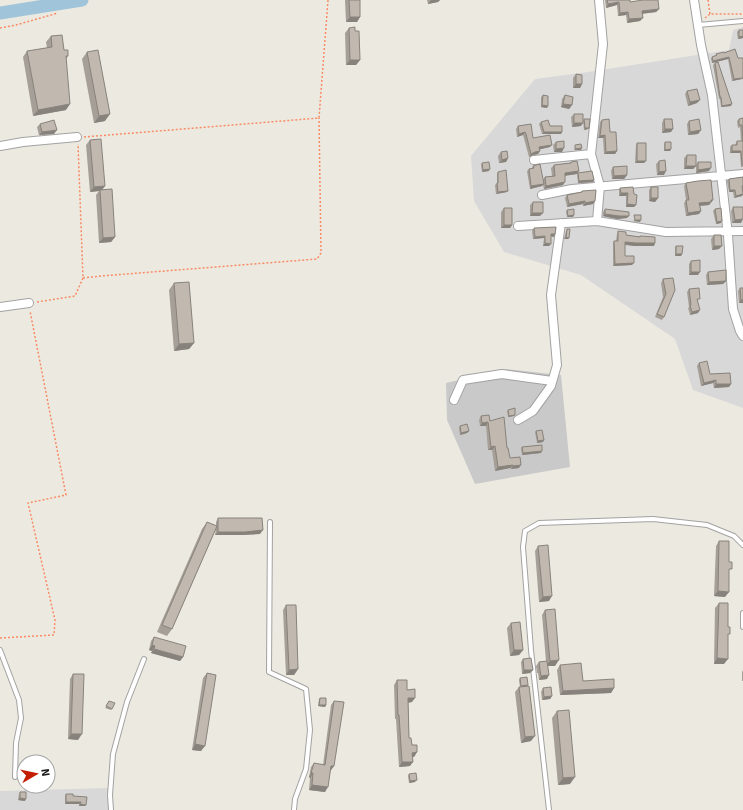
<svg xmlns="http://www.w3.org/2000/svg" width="743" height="810" viewBox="0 0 743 810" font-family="Signika,sans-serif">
<rect width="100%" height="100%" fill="#eceae0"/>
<!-- residential -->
<path fill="#d9d8d8" d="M743,27V408L693,390L675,339L581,275L504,252L474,201L471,156L535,79L588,72L729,50L733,30Z
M108,788L110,810H0V791Z"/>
<!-- religious -->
<path fill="#c9c9c9" d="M506,369L561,375L570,467L475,484L447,420L446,383Z"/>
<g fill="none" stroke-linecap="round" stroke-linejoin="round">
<!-- river -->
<path stroke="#a0c5db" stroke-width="13" d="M0,13L82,0"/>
<!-- lane casing -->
<g stroke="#a2a2a2" stroke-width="6">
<path id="lane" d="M698,25L743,21
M270,522L269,672L306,689L310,730L306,769L295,799L294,810
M743,613V627
M0,650L19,700L21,718L16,743L15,777
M111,810L110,795L113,754L127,702L144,659
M549,810L531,650L523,547L525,531L539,523L653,519L707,525L734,536L743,545"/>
</g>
<!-- street casing -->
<g stroke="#a2a2a2" stroke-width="10">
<path id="street" d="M694,0L701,45L712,95L728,235L733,309L740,331L743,336
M0,146L23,142L77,137
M591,154L600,186L597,221
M534,160L591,154L603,44L599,0
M542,195L572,189L743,174
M518,226L597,221L666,232L743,231
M0,307L29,303
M454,400L463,380L502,374L552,381
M518,420L533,411L551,386L557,365L551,295L561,223"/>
</g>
<!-- path -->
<path stroke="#f88a65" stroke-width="1.5" stroke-dasharray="2 2" stroke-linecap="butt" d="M708,0L710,14
M705,18L710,14H743
M0,28L16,25L58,13
M84,137L319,118L328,0
M83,278L101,276L317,259L321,253L319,118
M37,302L75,296L83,278L78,144
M0,638L54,635L55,620L28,503L66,495L30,311"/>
<!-- lane -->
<use href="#lane" stroke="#fff" stroke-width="4"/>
<!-- street -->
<use href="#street" stroke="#fff" stroke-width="8"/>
</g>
<!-- wall -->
<path fill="#a69f97" d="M345,0H360V17L357,22H346Z
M427,0H440L438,2L428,4Z
M605,0H630V2L659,9L656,12L642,14L640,21L627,23L626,15L618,16L617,5L606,8Z
M349,28L355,31L360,60L356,65H346L345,33Z
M739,30L743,38L738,39L737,32Z
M51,36L64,50L68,56L66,60V110L33,116L23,57L27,51L47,48L46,42Z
M735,49L742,79L732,81L728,59L712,63L711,59L712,57L715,56L716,54L724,53Z
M87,52L105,121L94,123L82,59Z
M715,63L731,106L721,107L720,99H719L713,65Z
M576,74L582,84L580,88H573V78Z
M687,91L697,103L688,106L685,94Z
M543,95L547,108L541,107V97Z
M565,95L572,105L569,109L561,107L562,99Z
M574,114L581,126L572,127L571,117Z
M743,118V167H741L740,153H730V147L732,145H735L737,141H741L740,127L738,128L737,121L739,119Z
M584,119L589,128L588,129L584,130L583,121Z
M664,119L671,132L662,133V123Z
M602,120L610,132L617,151L615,154H604L603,138H598L600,122Z
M689,121L701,130L698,134L688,135L687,124Z
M541,122L550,126L562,132L561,134H542L539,124Z
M40,124L54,134L39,135L37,127Z
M518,126L533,138L550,147L540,149L538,154L533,155L529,157L523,135L517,137L516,129Z
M90,140L105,186L102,190L115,237L111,242L99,243L96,195L99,191L90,192L86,145Z
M556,142L562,152H554L553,145Z
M665,142L671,149L670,151H664V144Z
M637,143L644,163H635L636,145Z
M501,152L508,158L506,162L499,163L498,156Z
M687,155L696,166L693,169H684V158Z
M659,161L664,175H657L656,164Z
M571,162L579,171L577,174L565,176L563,185L544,189L543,185L542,186L530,189L527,171L529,169L532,168L533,166L543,180L545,177L552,176L551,168L554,165L570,163Z
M698,162L709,171L696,173V165Z
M482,163L489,171L482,172L481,165Z
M613,167L627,175L624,179H612L611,171Z
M498,172L508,191L507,192L496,194L495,185L497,183V173Z
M578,173L593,182L578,183L577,175Z
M743,177V189H742L743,195L742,196L734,198L733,192H729L727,181L729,179Z
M697,181H698L713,200L709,205L700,206L701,211L699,214L686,216L684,203L686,200L684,186L686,183Z
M651,187L658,198L655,202L649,201V190Z
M620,188L634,194L636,205L634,207H626V196H619V190Z
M582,191L595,201L593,204L583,206V204L567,207L565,198L567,195L580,193Z
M533,202L540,216H530V205Z
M733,207L741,223H732L731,211Z
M504,208L512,225L510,228H501V212Z
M605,209L627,218L617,219L603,216V212Z
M715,209L721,223L716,224L713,211Z
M567,210L574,215L573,217H567L566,212Z
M534,228L555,234L554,237L551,236L549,246H543L544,238L533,239L532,231Z
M567,229L568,239H564L566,231Z
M618,231L626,235L639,237L640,236L655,243L654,246H634L625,245V256L632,265L613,266V243L614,241H616L617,234Z
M714,235L719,249L712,250L711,239Z
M676,246L682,254L681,256H675V247Z
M691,261L698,275H689V264Z
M708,272L726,281L723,284L707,285L706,275Z
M673,278L664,317L662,320L655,317L663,297L661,283L663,279Z
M174,283L194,343L189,349L174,351L169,290Z
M740,288L743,303H739L738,291Z
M689,289L698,302V313L690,315L688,308L689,307L687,292Z
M699,363L710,374L731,384L729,387L714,388L713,383L701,386L697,366Z
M508,410L515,415L514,416L508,417L507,411Z
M481,416L490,421L507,448L510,458L519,468L511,469L510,468L495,471L492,450H488L486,426H480L479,420Z
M460,426L469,431L467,433L460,435L459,428Z
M536,431L544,440L543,442L537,443L535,432Z
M522,447L541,453L522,455L521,449Z
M218,518L260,534L242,535H215L216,529L172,629L167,636L157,632L202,529L207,522L216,526V522Z
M719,541L729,562V573L725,597L714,596L716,546Z
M538,546L549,601L539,602L535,551Z
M719,603L728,637L724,664H714L715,608Z
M286,605L298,669L294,675H286L283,610Z
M545,610L555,666H548L547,679L539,680L538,673H537L536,666L539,662L546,661L542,615Z
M511,623L523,650L519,655L510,656L507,628Z
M154,637L183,657L180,661L151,653L152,651L149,650L151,641Z
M523,659L533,670L530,673L522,674L521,662Z
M560,665L583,681L614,688L611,693L560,695L557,670Z
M743,670V681H742V672Z
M207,673L201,751L192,750L203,678Z
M73,674L78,740L68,739L70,679Z
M520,678L528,685L527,686L531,741L521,743L515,692L519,687H520L519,680Z
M397,680L407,690L412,702L408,703L409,738L412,745L417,752L414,757H412L410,766L399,767L396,719H395L394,685Z
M543,688L552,696L550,699L542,700L541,692Z
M320,698L326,705L325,707L318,706L319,699Z
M109,701L112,709L111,710L105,708Z
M334,701V766L331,770H330L325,792L309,790L310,778L309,777L311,767L314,763L323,765L331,705Z
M557,711L570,784L558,785L552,718Z
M409,774L415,782L409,783L408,776Z
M20,792L25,801L18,800L19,794Z
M66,794L73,796L85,806H79V804H65V796Z"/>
<!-- shaded-wall -->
<path fill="#87827b" d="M431,0H440L438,2L428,4Z
M619,2L617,5L606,8L608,4Z
M659,9L656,12L639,14L642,11Z
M628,12L626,15L618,16L620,13Z
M350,17H360L357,22H346Z
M643,18L640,21L627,23L629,19Z
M743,36V38L738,39L739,37Z
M729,57L728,59L712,63L713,61Z
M350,60H360L356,65H346Z
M743,78L742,79L732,81L734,79Z
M576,84H582L580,88H573Z
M700,100L697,103L688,106L690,102Z
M70,104L66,110L33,116L38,110Z
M563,104L572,105L569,109L561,107Z
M732,104L731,106L721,107L722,106Z
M542,105L548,106L547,108L541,107Z
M110,114L105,121L94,123L99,116Z
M574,123H583L581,126L572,127Z
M585,128H589L588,129L584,130Z
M665,129H673L671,132L662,133Z
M57,130L54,134L39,135L42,132Z
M701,130L698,134L688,135L690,132Z
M525,132L523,135L517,137L519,134Z
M544,132H562L561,134H542Z
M605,135L603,138H598L600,136Z
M552,145L550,147L537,150L539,147Z
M564,148L562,152H554L556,149Z
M582,148L581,150H574L575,149Z
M671,149L670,151H664L665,150Z
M540,151L538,154L533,155L529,157L531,154L535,152Z
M617,151L615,154H604L606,152Z
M732,151H741L740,153H730Z
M508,158L506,162L499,163L502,160Z
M637,161H646L644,163H635Z
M686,166H696L693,169H684Z
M711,168L709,171L696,173L698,170Z
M490,169L489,171L482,172L483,170Z
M579,171L577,174L562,176L565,173Z
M666,171L664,175H657L659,172Z
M627,175L624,179H612L614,176Z
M594,180L593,182L578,183L579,181Z
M565,182L563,185L544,189L546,186Z
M544,184L542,186L530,189L531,186Z
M105,186L101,191L100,190L99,191L90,192L94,187Z
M730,190H735L733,192H729Z
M508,191L507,192L496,194L498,192Z
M621,193H628L626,196H619Z
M743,194L742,196L734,198L736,196Z
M651,198H658L655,202L649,201Z
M713,200L709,205L697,206L699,203Z
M585,201L583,204L567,207L569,204Z
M595,201L593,204L583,206L585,203Z
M627,204L636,205L634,207H626Z
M701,211L699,214L686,216L688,213Z
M532,213H543L540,216H530Z
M605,214L629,216L627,218L617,219L603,216Z
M574,215L573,217H567L568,216Z
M743,219L741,223H732L735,220Z
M635,220H641L640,222L633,221Z
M722,221L721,223L716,224L717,222Z
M504,225H512L510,228H501Z
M551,234H555L554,237L550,236Z
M545,236L544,238L533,239L535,237Z
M115,237L111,242L99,243L103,238Z
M566,237L569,238L568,239H564Z
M625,242L655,243L654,246H634L623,244Z
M545,243L551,244L549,246H543Z
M714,246H722L719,249L712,250Z
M676,254H682L681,256H675Z
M634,263L632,265L613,266L615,264Z
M691,272H700L698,275H689Z
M726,281L723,284L707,285L709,282Z
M741,300H743V303H739Z
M700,310L698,313L690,315L692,312Z
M194,343L189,349L174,351L179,344Z
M716,380L713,383L701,386L704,383Z
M716,384H731L729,387L714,388Z
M515,415L514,416L508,417L509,416Z
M488,422L486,426H480L482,423Z
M469,431L467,433L460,435L461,433Z
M544,440L543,442L537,443L538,441Z
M495,446L492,450H488L491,447Z
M542,451L541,453L522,455L523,453Z
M513,465L510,468L495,471L498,467Z
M521,465L519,468L511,469L513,466Z
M263,530L260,534L242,535H215L218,532Z
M718,591L729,592L725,597L714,596Z
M552,596L549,601L539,602L543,597Z
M152,645L155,646L152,651L149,650Z
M154,649L183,657L180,661L151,653Z
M514,650H523L519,655L510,656Z
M717,658L728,659L724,664H714Z
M559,660L555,666H546L550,661Z
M298,669L294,675H286L289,670Z
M524,670H533L530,673L522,674Z
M549,675L547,679L539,680L541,676Z
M614,688L611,693L560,695L563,691Z
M552,696L550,699L542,700L544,697Z
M408,698H415L412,702L404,703Z
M319,705H326L325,707L318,706Z
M71,734H82L78,740L68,739Z
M535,736L531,741L521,743L525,737Z
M195,744L205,746L201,751L192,750Z
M417,752L414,757H409L412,753Z
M402,762H413L410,766L399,767Z
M331,766H334L331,770H328Z
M311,773H313L310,778L309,777Z
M575,777L570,784L558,785L563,778Z
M417,780L415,782L409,783L410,781Z
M312,785L328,787L325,792L309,790Z
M20,798L26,799L25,801L18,800Z
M66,802H81L79,804H65Z
M80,804L86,805L85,806H79Z"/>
<!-- building -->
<path fill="#c1b9b0" stroke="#87827b" d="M349,0H360V17H350Z
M607,0H630V2L643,0H658L659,9L642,11L643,18L629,19L628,12L620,13L619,2L608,4Z
M355,27V31H359L360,60H350L349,28Z
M739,30H743V36L739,37Z
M62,35L64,50H68V56H66L70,104L38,110L27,51L52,47L51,36Z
M735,49L738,58H743V78L734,79L729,57L713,61L712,57L717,55L716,54L724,52V53Z
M98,50L110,114L99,116L87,52Z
M718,62L732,104L722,106L721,97H720L715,63Z
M576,74L582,75V84H576Z
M697,89L700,100L690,102L687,91Z
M543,95L548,96V106L542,105Z
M565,95L573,97L572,105L563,104Z
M574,114H583V123H574Z
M743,118V141L742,125H739V119Z
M584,119H590L589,128H585Z
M609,119L610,132H616L617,151L606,152L605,135L600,136L602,120Z
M664,119H672L673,129H665Z
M699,119L701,130L690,132L689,121Z
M54,120L57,130L42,132L40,124Z
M548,120L550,126H562V132H544L541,122Z
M531,124L533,138L550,135L552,145L539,147L540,151L535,152L531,154L526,134L525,132L519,134L518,126Z
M101,139L105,186L94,187L90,140Z
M564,141V148L556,149V142Z
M737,141H743V165H742L741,151H732V145H737Z
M665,142H671V149L665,150Z
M637,143H646V161H637Z
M581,144L582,148L575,149V145Z
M507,151L508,158L502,160L501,152Z
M687,155H696V166H686Z
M665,160L666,171L659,172V161Z
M577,161L579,171L565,173V182L546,186L545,177L555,176L554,165L571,163V162Z
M489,162L490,169L483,170L482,163Z
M698,162H711V168L698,170Z
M540,164L544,184L531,186L529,169L534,168L533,166Z
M627,166V175L614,176L613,167Z
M506,170L508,191L498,192L497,183H498V172Z
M592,171L594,180L579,181L578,173Z
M743,177V186H742L743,194L736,196L735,190H730L729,179Z
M711,180L713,200H711V202L699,203L701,211L688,213L686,200H689L686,183L698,181Z
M633,187L634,194L637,195L636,205L627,204L628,193H621L620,188Z
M651,187H658V198H651Z
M112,189L115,237L103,238L100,190Z
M596,190L595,201L585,203V201L569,204L567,195L582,192V191Z
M533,202H543V213H532Z
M733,207H743V219L735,220Z
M504,208H512V225H504Z
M721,208L722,221L717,222L715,209Z
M574,209V215L568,216L567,210Z
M605,209L629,212V216H619L605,214Z
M634,215H641V220H635Z
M556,227L555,234H551V244L545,243V236L535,237L534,228Z
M567,229H570L569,238L566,237Z
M618,231L626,232V235L640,237V236L655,237V243H636L625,242V256H634V263L615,264L614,241H618Z
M714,235H721L722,246H714Z
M676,246H683L682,254H676Z
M700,260V272H691V261Z
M726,270V281L709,282L708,272Z
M673,278L675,290L664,317L657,314L666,294L663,279Z
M189,282L194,343L179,344L174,283Z
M699,288L700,299H697L700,310L692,312L690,305H691L689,289Z
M740,288H743V300H741Z
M707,361L710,374L730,373L731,384H716V380L704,383L699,363Z
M515,408V415L509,416L508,410Z
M489,415L490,421L504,417L507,448H508L510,458L520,457L521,465L513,466V465L498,467L495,446L491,447L488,422L482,423L481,416Z
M467,424L469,431L461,433L460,426Z
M542,430L544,440L538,441L536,431Z
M542,445V451L523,453L522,447Z
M218,518H262L263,530L245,532H218Z
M207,522L217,526L172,629L162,625Z
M719,541H729V562H732V569H729V592L718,591Z
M548,545L552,596L543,597L538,546Z
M719,603H728V627H730V634H728V659L717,658Z
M286,605H296L298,669L289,670Z
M555,609L559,660L550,661L545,610Z
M520,622L523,650H514L511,623Z
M154,637L186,646L183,657L154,649L155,646L152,645Z
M531,658L533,670H524L523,659Z
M547,661L549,675L541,676L540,670L539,662Z
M581,663L583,681L614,679V688L563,691L560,665Z
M207,673L216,675L205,746L195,744Z
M73,674H84L82,734H71Z
M527,677L528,685L521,686L520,678Z
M397,680H407V690L415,689V698H408L409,738H411L412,745H417V752L412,753L413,762H402L399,715H398Z
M529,686L535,736L525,737L519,687Z
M551,687L552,696L544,697L543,688Z
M320,698H326V705H319Z
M109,701L115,703L112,709L106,706Z
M334,701L344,702L334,766H331L328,787L312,785L313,773H311L314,763L325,765Z
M569,710L575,777L563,778L557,711Z
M416,773L417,780L410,781L409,774Z
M20,792H26V799L20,798Z
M66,794H73V796L87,797L86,805L80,804L81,802H66Z"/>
<!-- north arrow -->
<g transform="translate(36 774) rotate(81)"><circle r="19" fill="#ffffff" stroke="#a4a4a4"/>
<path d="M0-3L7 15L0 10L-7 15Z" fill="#c41e02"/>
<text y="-6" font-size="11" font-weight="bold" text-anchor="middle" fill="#1b1b1b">N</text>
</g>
</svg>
